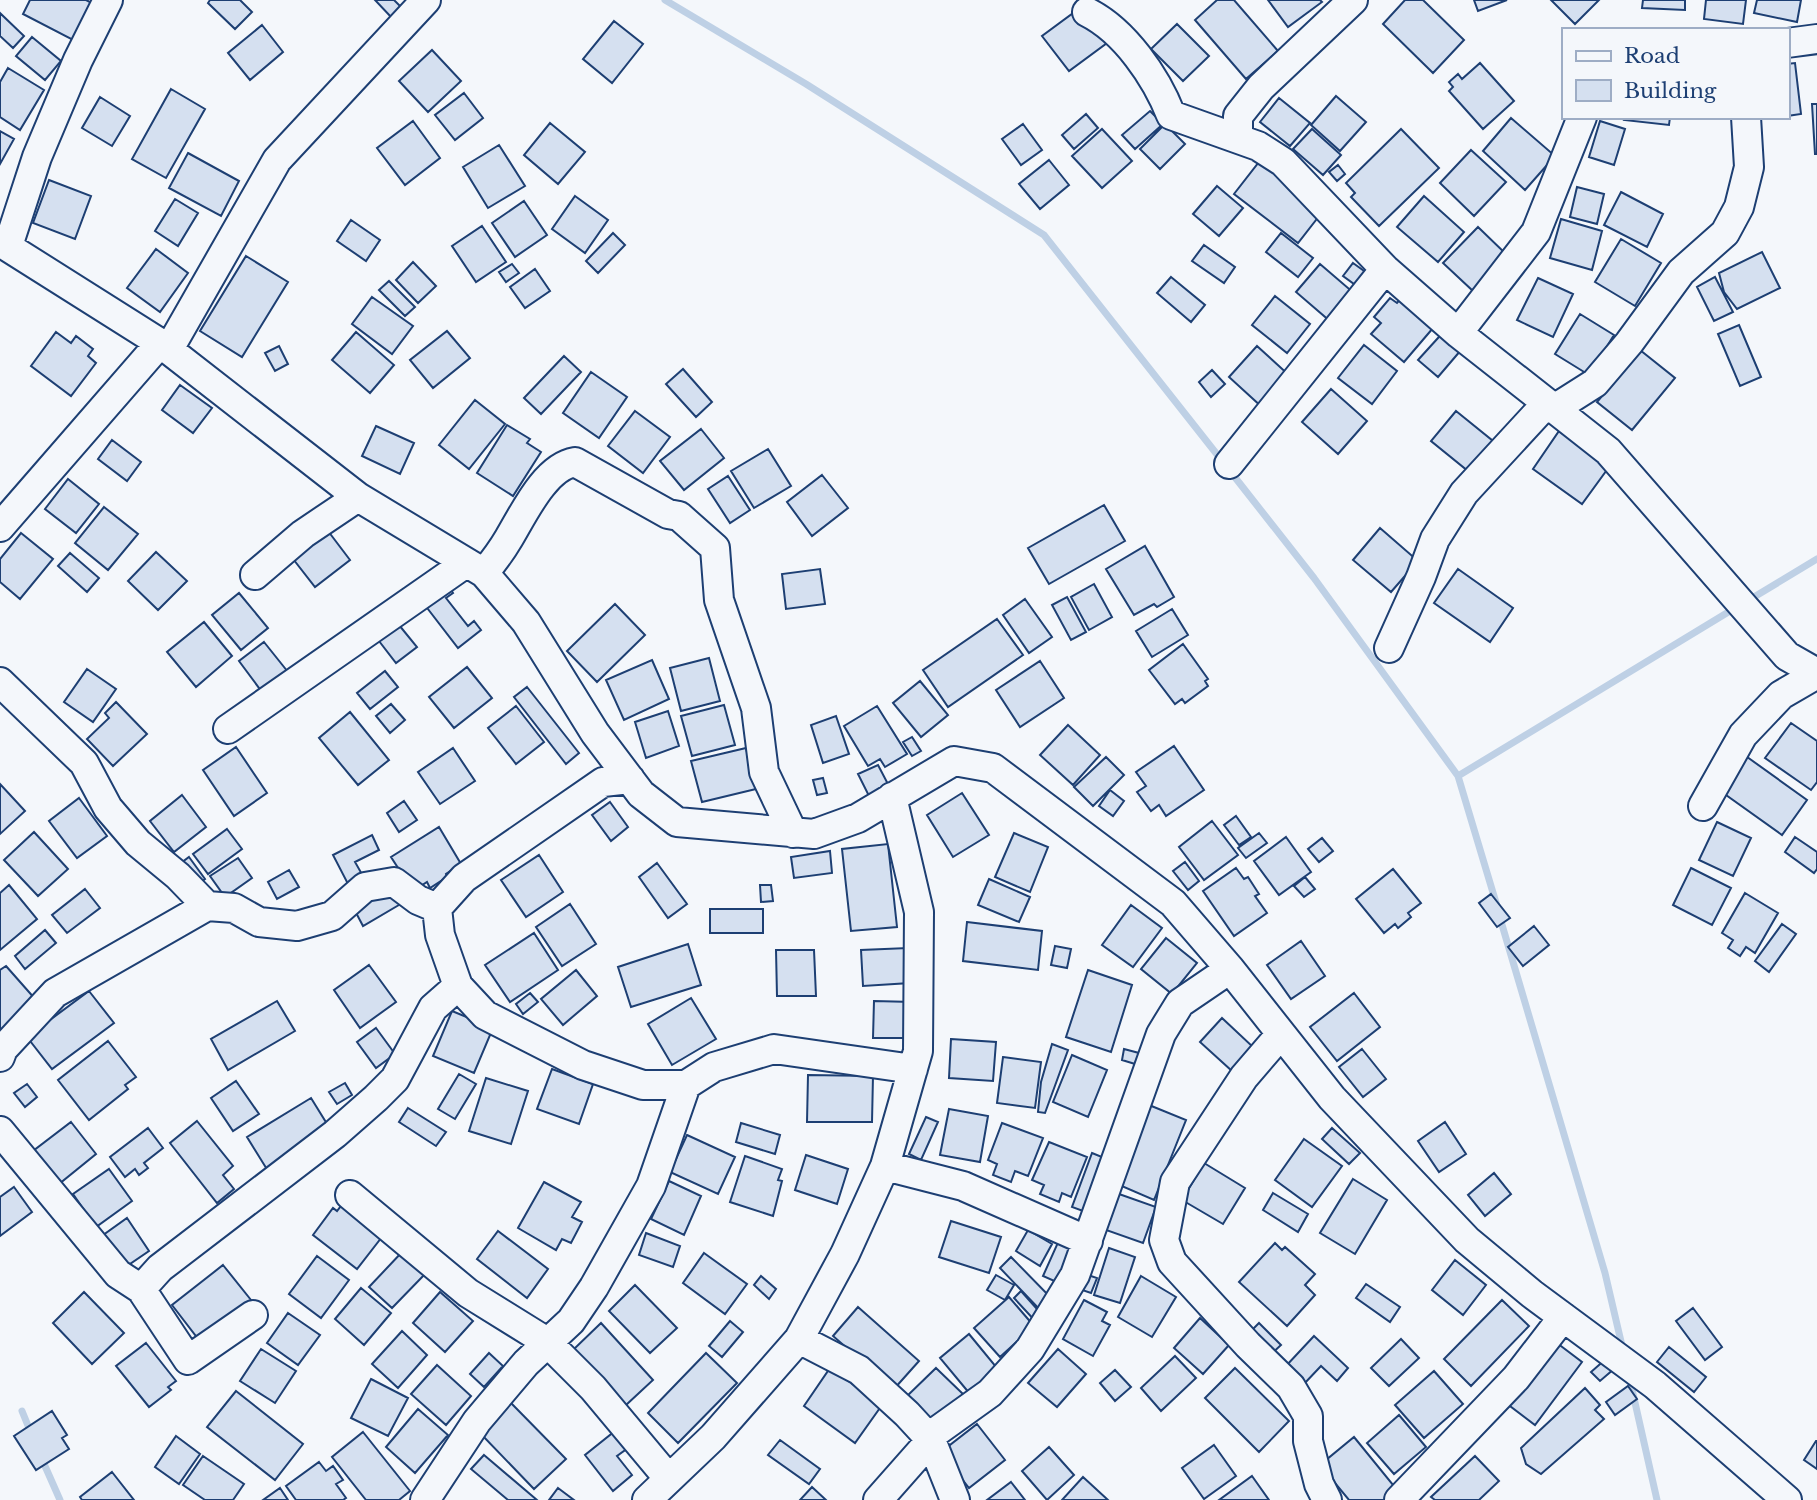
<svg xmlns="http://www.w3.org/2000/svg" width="1817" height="1500" viewBox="0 0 1817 1500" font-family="'Libre Baskerville',serif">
<rect width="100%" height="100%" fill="#f4f7fb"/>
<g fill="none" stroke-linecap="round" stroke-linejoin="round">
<!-- stream -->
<path stroke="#bed0e5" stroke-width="7" d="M665,0L806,84L1044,235L1223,462
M1230,471L1314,578L1458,776L1497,906
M1749,600L1817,559
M1458,776L1735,608
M1500,918L1605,1273L1623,1350
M1629,1376L1657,1500
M22,1411L31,1433
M41,1457L60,1500"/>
</g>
<!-- building -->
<path fill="#d5e0f0" stroke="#1d3f73" stroke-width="2" d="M30,0H86L94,4L75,41L23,14Z
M210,0H240L252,12L235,29L208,3Z
M375,0H394L402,8L392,18Z
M1217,0H1234L1278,51L1246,79L1195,20Z
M1268,0H1320L1322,2L1288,27Z
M1405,0H1423L1464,40L1433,73L1383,24Z
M1474,0H1507L1478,11Z
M1551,0H1599L1575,24Z
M1643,0H1685V10L1642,8Z
M1706,0H1746L1743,24L1704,19Z
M1757,0H1801L1797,22L1754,13Z
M1080,8L1107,43L1069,71L1042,36Z
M0,13L24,36L13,48L0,36Z
M614,21L643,44L612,83L583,59Z
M1177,24L1209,56L1183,81L1151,49Z
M262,25L283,52L250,80L228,53Z
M32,37L61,61L45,80L16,56Z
M432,50L461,81L428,112L399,81Z
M1480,63L1514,101L1483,129L1449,91L1453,87L1449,82L1458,74L1462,79Z
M1795,63L1801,114L1787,116V64Z
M8,68L44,90L20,130L0,117V82Z
M171,89L205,109L166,178L132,159Z
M464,93L483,118L455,140L435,115Z
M1336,96L1366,122L1340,151L1311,125Z
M100,97L130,116L112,146L82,128Z
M1279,98L1310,123L1290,146L1260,122Z
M1812,104H1817V154H1815Z
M1150,111L1163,124L1135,149L1122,135Z
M1086,114L1098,128L1074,149L1062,135Z
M1625,117H1670L1669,125L1624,120Z
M1511,118L1555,156L1525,190L1483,151Z
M413,121L440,158L405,185L377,148Z
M1600,121L1625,129L1614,165L1589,157Z
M550,123L585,152L558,184L524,155Z
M1023,124L1042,150L1021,165L1002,139Z
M1165,124L1185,144L1160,169L1140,149Z
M1102,129L1132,161L1102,188L1072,156Z
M1312,129L1341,155L1323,175L1293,149Z
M1401,129L1439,168L1379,226L1351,197L1355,193L1346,183Z
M0,131L14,139L0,164Z
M499,145L525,186L488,208L463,167Z
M1471,150L1506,182L1474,216L1440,183Z
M188,153L239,181L221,216L169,188Z
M1049,160L1069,185L1040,209L1019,184Z
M1259,162L1323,211L1298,243L1234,194Z
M1338,165L1345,174L1337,181L1329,172Z
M49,180L91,196L75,239L33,223Z
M1217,186L1243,208L1219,236L1193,214Z
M1577,187L1604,194L1597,224L1570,217Z
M1621,192L1663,214L1647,247L1604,225Z
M575,196L608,220L585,253L552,229Z
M1424,196L1464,232L1438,262L1397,227Z
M175,199L198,213L178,246L155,231Z
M524,201L547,235L515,257L492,223Z
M1561,219L1602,231L1592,270L1550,258Z
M351,220L380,240L366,261L337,241Z
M482,226L506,262L476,282L452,246Z
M1478,227L1507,255L1473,291L1443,263Z
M613,233L625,245L598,273L586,261Z
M1281,233L1313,258L1298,277L1266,252Z
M1621,239L1661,263L1635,306L1595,282Z
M1204,245L1235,267L1224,283L1192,261Z
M156,249L188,273L160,312L127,288Z
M1762,252L1780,288L1737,309L1724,292L1719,273Z
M246,256L288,282L242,357L200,331Z
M413,262L436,286L418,303L396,280Z
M1353,263L1371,276L1361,289L1343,276Z
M512,264L519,273L506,282L499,272Z
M1320,264L1355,294L1331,322L1296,292Z
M535,269L550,291L525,308L510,287Z
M1171,277L1205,305L1191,322L1157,293Z
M1715,277L1733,312L1714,321L1697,287Z
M1538,278L1573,294L1553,337L1517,320Z
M389,281L415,307L405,316L379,290Z
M1406,293L1439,321L1404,362L1371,334L1381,323L1374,317L1390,298L1397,303Z
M1275,296L1310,324L1287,353L1252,325Z
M372,297L413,326L392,354L352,324Z
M1580,314L1614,335L1589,375L1555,354Z
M1739,325L1761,377L1740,386L1718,334Z
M1448,327L1467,343L1438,377L1418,360Z
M447,331L470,358L433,388L410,360Z
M56,332L71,343L76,336L93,349L88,356L96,363L71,396L31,366Z
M356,332L394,365L370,393L332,360Z
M1364,345L1397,371L1372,404L1338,378Z
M279,346L288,364L275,371L265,353Z
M1257,346L1291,377L1263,408L1229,377Z
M1640,350L1675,378L1632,430L1597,402Z
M564,356L581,372L541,414L524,398Z
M683,369L712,402L696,417L666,384Z
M1212,370L1225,384L1211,397L1199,382Z
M591,372L627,397L599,438L563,413Z
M180,385L212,408L193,433L162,410Z
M1331,389L1367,421L1338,454L1302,422Z
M475,400L505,424L469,469L439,445Z
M635,411L670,437L643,473L608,446Z
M1456,411L1493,441L1468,471L1431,441Z
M507,425L530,439L527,443L541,452L513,496L477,473Z
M376,426L414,443L400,474L362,456Z
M701,429L724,458L684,490L660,461Z
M1559,431L1609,467L1582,504L1533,469Z
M112,440L141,462L127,481L98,459Z
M768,449L791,486L754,508L731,471Z
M822,475L848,508L812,536L787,502Z
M728,476L750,510L730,523L708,489Z
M68,479L99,504L76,533L45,509Z
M1104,505L1125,541L1049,584L1028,548Z
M104,507L138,534L108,570L75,543Z
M325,527L350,560L315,587L290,555Z
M1380,528L1418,561L1391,592L1353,560Z
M21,533L53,559L20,599L0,582V559Z
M1145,546L1174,597L1157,607L1154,604L1134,615L1106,569Z
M156,552L187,581L158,610L128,581Z
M70,553L99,578L87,592L58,566Z
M820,569L825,604L786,609L782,574Z
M1458,569L1513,608L1490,642L1434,603Z
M445,581L453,593L446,598L468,626L474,621L481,630L458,648L421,600Z
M1094,584L1112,617L1089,630L1071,597Z
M239,593L268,628L241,650L212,615Z
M1067,597L1086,632L1071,640L1052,605Z
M1025,599L1052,637L1029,653L1003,615Z
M615,604L645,635L597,682L567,651Z
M1172,609L1188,635L1152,657L1136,631Z
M997,619L1023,655L948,707L923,670Z
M204,622L232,656L196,687L167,652Z
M399,625L417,647L396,663L379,641Z
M264,642L288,672L262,692L239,661Z
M1183,644L1208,679L1205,681L1208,686L1185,703L1182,699L1175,704L1149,670Z
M709,658L720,701L681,711L670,668Z
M652,660L669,699L624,720L606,680Z
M1040,661L1064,698L1020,727L996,690Z
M467,667L492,698L454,728L429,697Z
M87,669L116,689L93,722L64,702Z
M385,671L398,687L370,709L357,693Z
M920,681L948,715L921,737L893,703Z
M527,687L579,753L566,764L514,697Z
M116,702L147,734L113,766L87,739L109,718L105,713Z
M391,704L405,720L390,733L376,716Z
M724,705L735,745L692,756L681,716Z
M516,706L544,742L516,764L488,728Z
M877,706L907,754L885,767L880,759L868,766L844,726Z
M668,711L679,746L646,758L635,722Z
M350,712L389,760L358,785L319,738Z
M836,716L849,754L823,763L811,725Z
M1791,723L1817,741V782L1811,790L1765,758Z
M1068,725L1100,755L1073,785L1040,755Z
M912,737L921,751L912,756L903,742Z
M1174,746L1204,790L1166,816L1159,805L1151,811L1137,792L1146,786L1136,772Z
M236,747L267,793L234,816L203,770Z
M453,748L475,781L440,804L418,772Z
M746,748L756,789L702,802L691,761Z
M1743,754L1807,800L1782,835L1719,790Z
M1106,757L1124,775L1093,806L1074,787Z
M878,765L889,786L869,796L858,774Z
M823,778L827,793L817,795L813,780Z
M0,784L25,811L0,834Z
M1110,790L1124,801L1113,816L1099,806Z
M962,793L989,835L953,857L927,815Z
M182,795L206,827L174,852L150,821Z
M79,798L107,836L77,858L49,821Z
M404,801L417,820L399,832L387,813Z
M610,802L628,827L611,841L592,815Z
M1236,816L1251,837L1239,845L1224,825Z
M1212,821L1238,855L1204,880L1179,847Z
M1717,822L1751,838L1733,876L1699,860Z
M439,827L461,864L446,874L447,877L430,888L427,882L413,891L391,857Z
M227,829L242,849L208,874L193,854Z
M34,832L68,869L38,896L4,860Z
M1014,833L1048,847L1030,892L995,877Z
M1259,833L1267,843L1246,858L1238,848Z
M372,835L379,850L355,862L363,876L348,884L333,855Z
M1286,837L1311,872L1279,895L1254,861Z
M1795,837L1817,852V869L1814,873L1785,852Z
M1322,838L1333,851L1319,862L1308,849Z
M888,844L897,927L851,931L842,849Z
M830,851L832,873L794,878L791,857Z
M539,855L563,892L526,917L501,880Z
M189,857L205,879L193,888L177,866Z
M238,858L252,878L225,897L210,876Z
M1185,862L1199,881L1188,890L1173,871Z
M657,863L687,904L668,918L639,877Z
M1236,868L1244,879L1248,877L1259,894L1255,896L1267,913L1234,936L1203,891Z
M1691,868L1731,888L1712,925L1673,905Z
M1393,869L1421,903L1408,913L1411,917L1398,928L1395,924L1384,933L1356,899Z
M289,870L299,887L277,899L268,882Z
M1305,877L1315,889L1304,897L1294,886Z
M989,879L1030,897L1019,922L978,905Z
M9,885L37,919L0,950V893Z
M760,885H771L773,901L761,902Z
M394,886L404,902L363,926L354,909Z
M85,889L100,908L67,933L52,915Z
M1745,893L1778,913L1755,953L1746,947L1740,956L1728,948L1733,940L1722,933Z
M1491,894L1510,918L1497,927L1479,903Z
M570,904L596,944L562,966L536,927Z
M1131,905L1162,928L1133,967L1102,945Z
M710,909H763V933H710Z
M967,922L1042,931L1038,970L963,961Z
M1782,924L1796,934L1769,972L1755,961Z
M1534,926L1549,945L1523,966L1508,947Z
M45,930L56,943L25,969L15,956Z
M534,933L558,970L510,1002L485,965Z
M1166,938L1197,963L1172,994L1141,969Z
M1301,941L1325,976L1291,999L1267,965Z
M688,944L701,985L631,1007L618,967Z
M1055,946L1071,949L1067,968L1051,965Z
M908,948L910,983L863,986L861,950Z
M776,950H814L816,996H777Z
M369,965L396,1002L360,1028L334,990Z
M6,966L36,1000L0,1031V970Z
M576,970L597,996L563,1025L541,999Z
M1088,970L1132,985L1111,1052L1066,1037Z
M89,991L114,1023L52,1069L27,1037Z
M530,993L538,1002L523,1014L516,1004Z
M1354,993L1380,1027L1337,1061L1310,1027Z
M691,998L716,1039L672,1065L648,1024Z
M277,1001L295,1031L228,1070L211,1039Z
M874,1001L913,1002V1038H873Z
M452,1011L493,1028L474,1073L433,1056Z
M1222,1018L1253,1047L1232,1071L1200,1042Z
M376,1028L395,1054L376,1068L357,1042Z
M951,1039L996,1042L993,1081L949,1078Z
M108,1041L136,1077L125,1085L128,1089L89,1120L58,1080Z
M1052,1044L1068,1050L1045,1113L1038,1112L1041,1082Z
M1124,1049L1139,1053L1135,1064L1122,1060Z
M1362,1049L1386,1079L1363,1097L1339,1067Z
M1072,1055L1107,1070L1088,1117L1053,1102Z
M1003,1057L1041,1062L1035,1108L997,1103Z
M552,1069L593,1084L579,1124L537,1109Z
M459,1074L476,1084L455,1119L438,1109Z
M808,1075L873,1076L872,1122H807Z
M486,1078L528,1091L511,1144L469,1131Z
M236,1081L259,1114L233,1131L211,1098Z
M345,1083L352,1095L337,1104L329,1092Z
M27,1084L37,1097L25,1107L14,1093Z
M311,1098L332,1132L268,1171L247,1137Z
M1149,1105L1186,1120L1154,1200L1117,1184Z
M408,1108L446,1132L436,1146L399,1122Z
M949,1109L988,1116L980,1162L940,1155Z
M926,1117L938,1122L921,1160L909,1154Z
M197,1121L233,1166L223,1175L234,1189L217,1203L170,1143Z
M71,1122L96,1154L59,1184L33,1151Z
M1445,1122L1466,1154L1439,1172L1418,1141Z
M741,1123L780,1135L775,1154L736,1142Z
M1002,1123L1043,1138L1028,1176L1015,1171L1011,1182L993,1175L997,1164L988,1160Z
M148,1128L163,1148L144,1163L148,1168L139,1175L135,1169L125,1177L110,1157Z
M1332,1128L1360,1153L1349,1164L1322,1139Z
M687,1135L735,1157L718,1194L670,1172Z
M1304,1139L1342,1166L1312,1207L1275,1180Z
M1049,1142L1087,1157L1071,1197L1062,1193L1059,1202L1040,1194L1044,1185L1032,1180Z
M1092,1153L1102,1157L1083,1211L1072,1207Z
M806,1155L848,1169L837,1204L795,1190Z
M745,1156L782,1169L778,1180L782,1181L773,1216L730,1202Z
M1204,1163L1245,1188L1223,1224L1182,1200Z
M109,1169L132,1201L96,1227L73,1194Z
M1494,1173L1511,1194L1485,1216L1468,1195Z
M1353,1179L1387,1200L1355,1254L1320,1233Z
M669,1181L701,1196L684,1235L651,1219Z
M544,1182L581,1202L572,1217L582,1222L571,1243L562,1239L556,1250L518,1228Z
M14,1187L32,1212L0,1236V1197Z
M1273,1193L1308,1214L1298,1232L1263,1210Z
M1119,1194L1156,1207L1143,1243L1106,1230Z
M344,1202L385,1233L357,1269L313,1235L333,1208L337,1211Z
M127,1218L149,1251L121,1270L99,1238Z
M951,1221L1001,1237L989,1273L939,1257Z
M1028,1230L1052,1244L1040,1266L1016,1251Z
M498,1231L548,1269L527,1298L477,1259Z
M646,1233L680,1246L673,1267L639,1255Z
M1060,1238L1079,1247L1061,1284L1043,1276Z
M1275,1243L1282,1250L1285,1247L1315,1274L1305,1285L1315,1295L1287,1326L1239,1282Z
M1109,1248L1135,1257L1120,1303L1094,1295Z
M403,1251L426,1273L392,1308L369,1287Z
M704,1253L747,1284L725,1314L683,1283Z
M317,1256L349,1280L321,1318L289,1294Z
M1011,1257L1055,1302L1043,1313L1000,1268Z
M1455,1260L1486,1285L1463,1315L1432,1290Z
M223,1265L251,1300L199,1340L172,1305Z
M996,1275L1014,1285L1005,1300L987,1290Z
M1088,1275L1097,1278L1091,1293L1082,1290Z
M761,1276L776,1289L769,1299L754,1285Z
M1141,1276L1176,1297L1152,1337L1118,1317Z
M1366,1284L1400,1307L1390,1322L1356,1298Z
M635,1285L677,1328L650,1353L609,1311Z
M361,1288L391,1313L364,1345L335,1319Z
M1021,1291L1045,1318L1038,1324L1014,1298Z
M84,1292L124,1333L92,1364L53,1323Z
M440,1292L473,1321L445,1352L413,1323Z
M1009,1297L1034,1326L1000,1357L974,1328Z
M1084,1300L1107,1312L1102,1321L1110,1325L1093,1356L1063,1339Z
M1502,1300L1529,1326L1471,1386L1444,1359Z
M858,1307L919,1361L894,1389L833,1336Z
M1693,1308L1722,1347L1705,1360L1676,1321Z
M288,1313L320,1335L298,1365L267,1343Z
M1200,1318L1229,1345L1203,1374L1174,1348Z
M730,1321L743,1332L722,1357L709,1346Z
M601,1323L653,1380L626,1405L574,1349Z
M1259,1323L1281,1345L1269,1356L1248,1334Z
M402,1331L427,1355L398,1388L372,1364Z
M969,1334L997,1368L987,1375L990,1378L970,1394L940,1358Z
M1314,1336L1348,1368L1337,1381L1321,1366L1303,1385L1285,1367Z
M1401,1339L1419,1358L1389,1386L1371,1368Z
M1553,1340L1582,1362L1535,1425L1506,1403Z
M146,1343L176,1381L168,1387L171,1390L149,1407L116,1366Z
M1669,1347L1706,1377L1694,1392L1657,1362Z
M261,1349L296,1371L275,1403L240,1381Z
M1058,1349L1086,1374L1057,1407L1028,1383Z
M489,1353L503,1366L484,1387L470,1374Z
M706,1353L737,1383L678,1443L648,1413Z
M1175,1356L1196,1378L1161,1411L1141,1388Z
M1607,1358L1615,1368L1600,1381L1591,1372Z
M437,1365L471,1396L446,1425L411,1394Z
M830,1368L882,1405L855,1443L804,1406Z
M936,1368L964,1395L933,1425L905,1398Z
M1235,1368L1289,1421L1259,1452L1205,1398Z
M1115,1370L1131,1387L1115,1401L1100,1383Z
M1434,1371L1463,1404L1424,1438L1395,1405Z
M371,1379L408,1398L388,1436L351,1418Z
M1628,1386L1637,1399L1615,1415L1606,1402Z
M1585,1388L1600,1405L1595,1410L1604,1419L1541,1474L1526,1464L1521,1448Z
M236,1391L303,1444L275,1480L207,1427Z
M511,1403L566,1459L534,1489L480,1433Z
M418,1409L448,1435L415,1473L386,1447Z
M52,1411L67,1435L62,1438L69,1449L36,1470L14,1436Z
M1399,1415L1426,1447L1394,1474L1367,1443Z
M977,1424L1005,1460L969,1488L941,1452Z
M615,1431L628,1448L617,1456L632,1475L613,1491L585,1455Z
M363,1432L410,1491L399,1500H366L332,1457Z
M176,1436L200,1454L179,1484L155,1467Z
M1354,1437L1398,1491L1386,1500H1349L1320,1465Z
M780,1440L820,1469L809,1484L768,1455Z
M1816,1441H1817V1469L1804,1460Z
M1214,1445L1236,1476L1204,1499L1182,1468Z
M1049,1447L1074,1475L1047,1500L1022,1471Z
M484,1455L537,1500H508L471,1469Z
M203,1456L244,1484L233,1500H205L183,1485Z
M1475,1456L1499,1481L1479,1500H1435L1431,1497Z
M319,1462L326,1471L333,1466L343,1480L336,1484L346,1498L343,1500H296L286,1486Z
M112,1472L134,1500H82L80,1497Z
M1252,1476L1269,1500H1219Z
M1083,1477L1108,1500H1062Z
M1011,1482L1025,1500H987Z
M812,1487L826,1500H800Z
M280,1488L288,1500H263Z
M558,1488L574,1500H549Z"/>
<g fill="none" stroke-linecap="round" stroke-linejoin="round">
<!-- minor casing -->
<g stroke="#1d3f73" stroke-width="32">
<path id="minor" d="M1087,12C1125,31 1156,77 1171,115L1258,146L1283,162L1385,269L1458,333L1608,451L1787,656L1817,673
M1787,43L1817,39
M1238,138V116L1261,87L1353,0
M0,242L160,343L358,497L484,573L526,622L595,733L641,794L677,822L814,834L858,818L954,761L993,768L1173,903L1230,969L1332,1098L1467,1240L1532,1294L1655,1385L1787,1500
M8,246L37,157L78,60L108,0
M1458,333L1536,232L1582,117
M169,349L277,160L426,0
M1554,409L1595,383L1629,343L1681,272L1725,233L1739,207L1749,167L1746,117
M1229,464L1385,269
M0,527L160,343
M484,573C493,562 502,550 509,538C524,513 545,467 575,462L668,514L679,516L715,548L719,600L756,708L764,772L793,833
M255,575L303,534L358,497
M1389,648L1421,577L1435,539L1464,493L1547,403
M0,682L84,763L108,808L138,843L178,876L207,906
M228,729L466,563
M1703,806L1743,735L1781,695L1817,674
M458,986L440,935L437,908L464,878L603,782L630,779
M1281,1034L1244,1077L1175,1182L1164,1240L1172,1262L1248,1345L1291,1387L1308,1416V1441L1319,1484L1327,1500
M0,1057L3,1049L55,993L207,906L234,908L259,922L297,926L332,916L365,887L394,882L418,900L437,908
M0,1131L118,1274L141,1289L160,1268L335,1134L376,1098L395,1079L433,1008L458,986L485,1015L583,1065L643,1085H686
M885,1166L963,1186L1088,1241
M350,1195L468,1293L547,1342L593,1388L669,1479
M141,1289L188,1360L253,1315
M799,1339L859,1370L907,1414L931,1440L955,1500
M425,1500L477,1421L526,1363L571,1321L594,1287L651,1186L686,1085L714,1067L774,1049L913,1069
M647,1500L713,1437L799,1339L845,1254L885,1166L918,1051L919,912L892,797
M878,1500L931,1440L937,1431L990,1393L1030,1349L1075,1275L1161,1034L1180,1003L1230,969
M1399,1500L1516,1378L1563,1317"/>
</g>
<!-- minor -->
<use href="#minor" stroke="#f4f7fb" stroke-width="28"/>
</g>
<!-- legend -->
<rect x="1562" y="28" width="228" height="91" fill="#f4f7fb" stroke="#9eadc5" stroke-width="2"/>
<rect x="1576" y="51" width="35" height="10" fill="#f4f7fb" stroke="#9eadc5" stroke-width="2"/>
<text x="1624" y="63" font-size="21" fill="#1d3f73">Road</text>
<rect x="1576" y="80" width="35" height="21" fill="#d5e0f0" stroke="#9eadc5" stroke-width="2"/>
<text x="1624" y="98" font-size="21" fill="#1d3f73">Building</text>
</svg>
